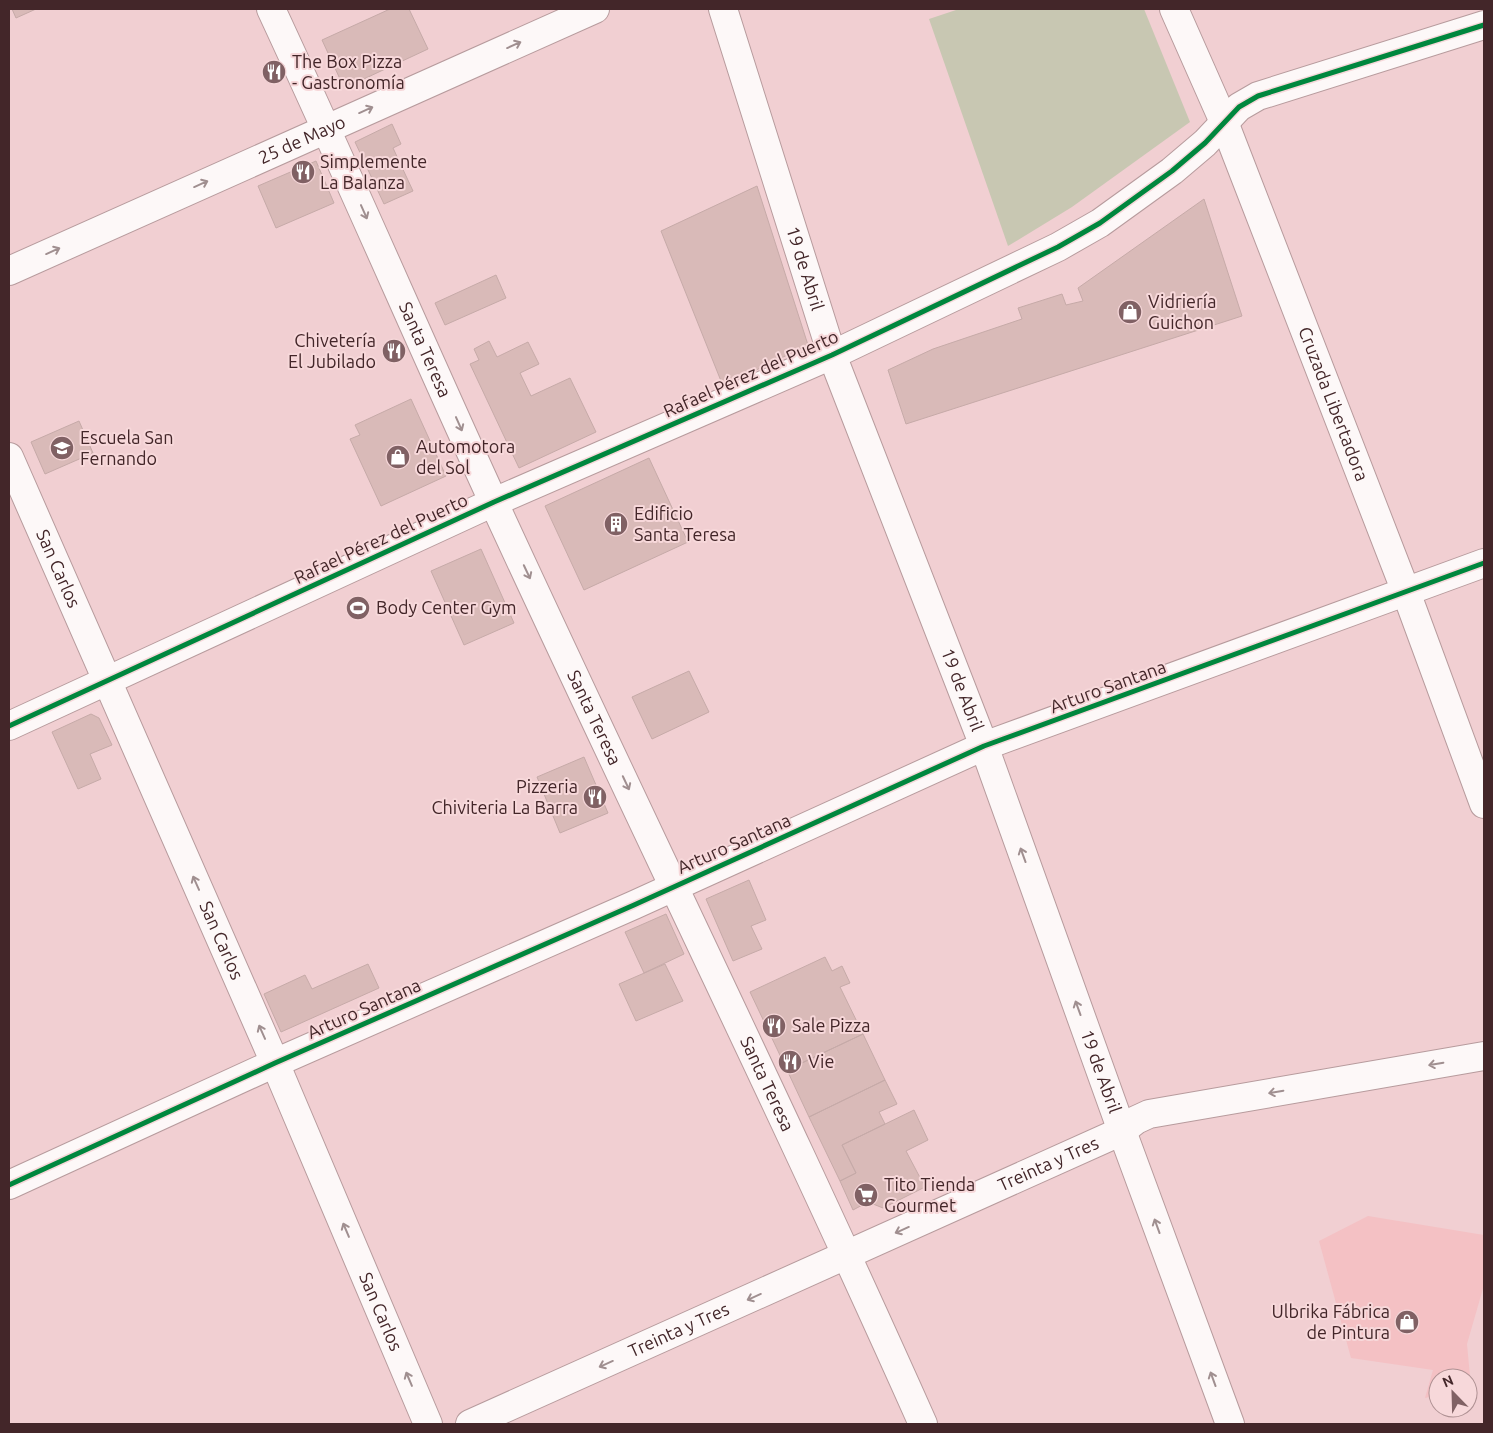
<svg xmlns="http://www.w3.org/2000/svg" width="1493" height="1433" viewBox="0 0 1493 1433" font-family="Ubuntu,sans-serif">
<rect width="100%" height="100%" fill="#f1cfd2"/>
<!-- built -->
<path fill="#f4c1c4" d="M1368,1216L1484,1235V1285L1467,1344L1471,1387H1468V1378H1438V1395L1425,1398L1433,1370L1351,1358L1319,1241Z"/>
<!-- green -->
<path fill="#c8c7b2" d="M959,9H1144L1190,122L1072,207L1008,246L929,19Z"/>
<!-- building -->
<path fill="#d9bab8" stroke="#c6aaa8" d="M12,9H36L16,18Z
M390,9H409L428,49L351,85L340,79L322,40Z
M392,124L401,144L393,148L413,191L384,204L355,142Z
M316,161L334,203L276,228L258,186Z
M757,186L808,345L723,386L661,231Z
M1204,199L1242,316L906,424L888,370L933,349L1022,319L1018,308L1062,294L1066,305L1083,301L1078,288Z
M496,275L506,298L445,325L435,303Z
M489,341L497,357L528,342L539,364L520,373L531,396L570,378L596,432L519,468L470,364L479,360L474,349Z
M411,399L446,476L381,506L350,439L360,435L355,425Z
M79,421L93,453L45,474L31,442Z
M649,458L688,542L584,590L545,506Z
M481,549L514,623L464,645L431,571Z
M689,671L709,712L652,739L632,697Z
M91,714L99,718L112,745L90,754L101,779L78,789L52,732Z
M584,757L608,813L560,833L537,777Z
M749,880L766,920L751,926L762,949L733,961L706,899Z
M666,914L684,954L644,973L625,932Z
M825,957L832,971L842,966L850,983L840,987L863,1034L787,1070L750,992Z
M368,964L379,988L281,1032L264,994L305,975L312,989Z
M665,964L683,1001L636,1021L619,984Z
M863,1034L885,1080L809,1117L787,1070Z
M885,1080L897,1104L879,1112L885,1124L842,1145L856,1173L840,1181L809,1117Z
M914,1110L928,1140L906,1151L925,1187L883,1208L868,1202L853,1210L840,1181L856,1173L842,1145Z"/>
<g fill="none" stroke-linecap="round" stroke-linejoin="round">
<!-- minor casing -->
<g stroke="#b79b9d" stroke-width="30">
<g id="minor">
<path id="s1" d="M1174,9L1224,122L1406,592L1484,804"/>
<path id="s2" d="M9,271L595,9"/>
<path id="s3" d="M9,457L275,1063L428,1424"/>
<path d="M9,726L494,502L832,355L1058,247L1100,223L1172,171L1205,143L1239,107L1258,96L1484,25"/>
<path d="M9,1185L275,1063L634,905L984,746L1484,563"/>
<path id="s4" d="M470,1424L1122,1131L1136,1120L1149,1114L1484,1056"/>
</g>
</g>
<!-- tertiary casing -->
<g stroke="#b79b9d" stroke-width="30">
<g id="tertiary">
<path id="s5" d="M271,9C347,172 418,337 493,501C635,810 785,1114 923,1424"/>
<path id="s6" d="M723,9L832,355L984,746L1122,1131L1230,1424"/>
</g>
</g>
<!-- minor -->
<use href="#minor" stroke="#fdf8f8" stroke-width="28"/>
<!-- tertiary -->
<use href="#tertiary" stroke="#fdf8f8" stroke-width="28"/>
<!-- cycleway casing -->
<g stroke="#f7d8da" stroke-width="8">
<path id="cycleway" d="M9,726L494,502L832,355L1058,247L1100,223L1172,171L1205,143L1239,107L1258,96L1484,25
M9,1185L275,1063L634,905L984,746L1484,563"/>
</g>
<!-- cycleway -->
<use href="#cycleway" stroke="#00873e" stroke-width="5"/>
</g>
<!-- one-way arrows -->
<defs><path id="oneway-shaft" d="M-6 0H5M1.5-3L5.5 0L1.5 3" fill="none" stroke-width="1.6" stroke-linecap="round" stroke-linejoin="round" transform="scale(1.25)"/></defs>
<g stroke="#a08f90">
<use href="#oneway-shaft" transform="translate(514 45) rotate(-24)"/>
<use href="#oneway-shaft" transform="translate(366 110) rotate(-24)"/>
<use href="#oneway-shaft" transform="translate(201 184) rotate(-24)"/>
<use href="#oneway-shaft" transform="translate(364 212) rotate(66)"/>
<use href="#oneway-shaft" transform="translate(53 251) rotate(-24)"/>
<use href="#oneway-shaft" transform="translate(459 424) rotate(66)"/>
<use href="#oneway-shaft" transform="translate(527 572) rotate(65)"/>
<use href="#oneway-shaft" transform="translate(626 783) rotate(65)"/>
<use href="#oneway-shaft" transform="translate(1023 855) rotate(-110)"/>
<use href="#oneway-shaft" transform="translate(196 883) rotate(-114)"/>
<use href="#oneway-shaft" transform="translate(1078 1008) rotate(-110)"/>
<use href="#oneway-shaft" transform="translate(262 1032) rotate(-114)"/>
<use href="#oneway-shaft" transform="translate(1436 1064) rotate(170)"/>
<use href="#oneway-shaft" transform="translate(1276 1092) rotate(170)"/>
<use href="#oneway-shaft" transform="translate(1157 1226) rotate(-110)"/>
<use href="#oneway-shaft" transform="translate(346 1230) rotate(-113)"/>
<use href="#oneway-shaft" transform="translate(902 1230) rotate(156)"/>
<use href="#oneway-shaft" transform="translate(754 1297) rotate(156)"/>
<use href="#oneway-shaft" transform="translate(606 1364) rotate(156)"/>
<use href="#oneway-shaft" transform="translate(409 1379) rotate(-113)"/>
<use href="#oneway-shaft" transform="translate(1213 1379) rotate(-110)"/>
</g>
<!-- icons -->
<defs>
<g id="restaurant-disc" transform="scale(1.25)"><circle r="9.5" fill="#806164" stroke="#f7d8da"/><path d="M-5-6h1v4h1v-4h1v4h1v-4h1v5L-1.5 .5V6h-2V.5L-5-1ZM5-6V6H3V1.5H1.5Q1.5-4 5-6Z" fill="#fff"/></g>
<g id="shop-disc" transform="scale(1.25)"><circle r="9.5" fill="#806164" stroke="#f7d8da"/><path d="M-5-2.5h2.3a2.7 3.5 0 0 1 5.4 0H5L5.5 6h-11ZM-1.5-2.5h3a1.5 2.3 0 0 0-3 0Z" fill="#fff"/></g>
<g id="school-disc" transform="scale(1.25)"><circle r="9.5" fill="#806164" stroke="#f7d8da"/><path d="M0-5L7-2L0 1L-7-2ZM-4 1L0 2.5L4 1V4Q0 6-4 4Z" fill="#fff"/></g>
<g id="building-disc" transform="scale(1.25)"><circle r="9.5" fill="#806164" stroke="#f7d8da"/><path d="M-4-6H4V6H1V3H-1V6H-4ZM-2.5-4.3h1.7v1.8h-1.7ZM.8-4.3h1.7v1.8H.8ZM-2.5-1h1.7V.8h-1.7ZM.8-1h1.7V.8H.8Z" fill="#fff"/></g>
<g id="stadium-disc" transform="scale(1.25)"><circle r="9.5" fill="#806164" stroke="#f7d8da"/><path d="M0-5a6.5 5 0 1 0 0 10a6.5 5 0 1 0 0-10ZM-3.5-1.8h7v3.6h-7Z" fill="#fff"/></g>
<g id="supermarket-disc" transform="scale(1.25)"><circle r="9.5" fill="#806164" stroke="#f7d8da"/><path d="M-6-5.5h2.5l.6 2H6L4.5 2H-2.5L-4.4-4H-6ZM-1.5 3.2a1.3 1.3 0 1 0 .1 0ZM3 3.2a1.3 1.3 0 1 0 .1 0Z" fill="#fff"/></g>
</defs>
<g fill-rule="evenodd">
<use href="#restaurant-disc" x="274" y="72"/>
<use href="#restaurant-disc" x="303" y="172"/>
<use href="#shop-disc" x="1130" y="312"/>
<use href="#restaurant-disc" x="394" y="351"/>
<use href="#school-disc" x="62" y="448"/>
<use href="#shop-disc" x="398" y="457"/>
<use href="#building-disc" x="616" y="524"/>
<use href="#stadium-disc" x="358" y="608"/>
<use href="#restaurant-disc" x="595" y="797"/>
<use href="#restaurant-disc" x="774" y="1026"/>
<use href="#restaurant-disc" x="790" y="1062"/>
<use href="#supermarket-disc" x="866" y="1195"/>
<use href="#shop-disc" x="1407" y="1322"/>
</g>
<g text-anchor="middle" stroke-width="4" stroke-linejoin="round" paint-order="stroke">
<!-- poi labels -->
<g font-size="18" fill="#432629" stroke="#f7d8da" text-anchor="start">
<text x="292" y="68">The Box Pizza<tspan x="292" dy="21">- Gastronomía</tspan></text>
<text x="320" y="168">Simplemente<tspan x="320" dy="21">La Balanza</tspan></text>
<text x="1148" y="308">Vidriería<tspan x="1148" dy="21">Guichon</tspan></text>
<text x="376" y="347" text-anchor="end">Chivetería<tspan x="376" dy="21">El Jubilado</tspan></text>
<text x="80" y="444">Escuela San<tspan x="80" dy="21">Fernando</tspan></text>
<text x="416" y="453">Automotora<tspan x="416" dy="21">del Sol</tspan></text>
<text x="634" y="520">Edificio<tspan x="634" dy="21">Santa Teresa</tspan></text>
<text x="376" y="614">Body Center Gym</text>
<text x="578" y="793" text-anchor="end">Pizzeria<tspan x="578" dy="21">Chiviteria La Barra</tspan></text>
<text x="792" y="1032">Sale Pizza</text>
<text x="808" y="1068">Vie</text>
<text x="884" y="1191">Tito Tienda<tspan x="884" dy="21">Gourmet</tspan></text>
<text x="1390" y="1318" text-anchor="end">Ulbrika Fábrica<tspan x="1390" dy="21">de Pintura</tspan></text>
</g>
<!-- street labels -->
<g font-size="18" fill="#432629" stroke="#f7d8da">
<text dy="6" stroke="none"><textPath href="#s2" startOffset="321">25 de Mayo</textPath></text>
<text dy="6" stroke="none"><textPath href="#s6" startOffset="272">19 de Abril</textPath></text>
<text dy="6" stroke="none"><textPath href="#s5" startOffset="374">Santa Teresa</textPath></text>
<text transform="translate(751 374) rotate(-24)" y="6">Rafael Pérez del Puerto</text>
<text dy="6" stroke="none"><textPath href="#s1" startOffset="426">Cruzada Libertadora</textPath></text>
<text transform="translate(381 539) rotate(-25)" y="6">Rafael Pérez del Puerto</text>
<text dy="6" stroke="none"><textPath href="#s3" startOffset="122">San Carlos</textPath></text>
<text transform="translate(1108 687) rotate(-20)" y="6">Arturo Santana</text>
<text dy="6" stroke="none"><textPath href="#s6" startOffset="722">19 de Abril</textPath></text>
<text dy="6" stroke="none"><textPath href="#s5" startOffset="779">Santa Teresa</textPath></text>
<text transform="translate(734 844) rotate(-24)" y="6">Arturo Santana</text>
<text dy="6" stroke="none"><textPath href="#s3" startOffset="528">San Carlos</textPath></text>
<text transform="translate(364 1009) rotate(-24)" y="6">Arturo Santana</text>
<text dy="6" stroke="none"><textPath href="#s6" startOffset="1128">19 de Abril</textPath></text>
<text dy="6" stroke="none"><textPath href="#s5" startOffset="1184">Santa Teresa</textPath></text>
<text dy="6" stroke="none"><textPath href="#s4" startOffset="634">Treinta y Tres</textPath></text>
<text dy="6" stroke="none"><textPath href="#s3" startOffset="932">San Carlos</textPath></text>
<text dy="6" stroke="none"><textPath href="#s4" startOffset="229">Treinta y Tres</textPath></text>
</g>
</g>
<!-- border -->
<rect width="1493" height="1433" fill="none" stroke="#432629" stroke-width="20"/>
<!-- north arrow -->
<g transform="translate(1453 1393) rotate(337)"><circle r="24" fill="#f7d8da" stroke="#af9193"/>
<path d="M0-4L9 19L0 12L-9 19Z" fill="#806164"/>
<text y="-8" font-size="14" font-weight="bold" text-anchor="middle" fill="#432629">N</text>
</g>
</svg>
